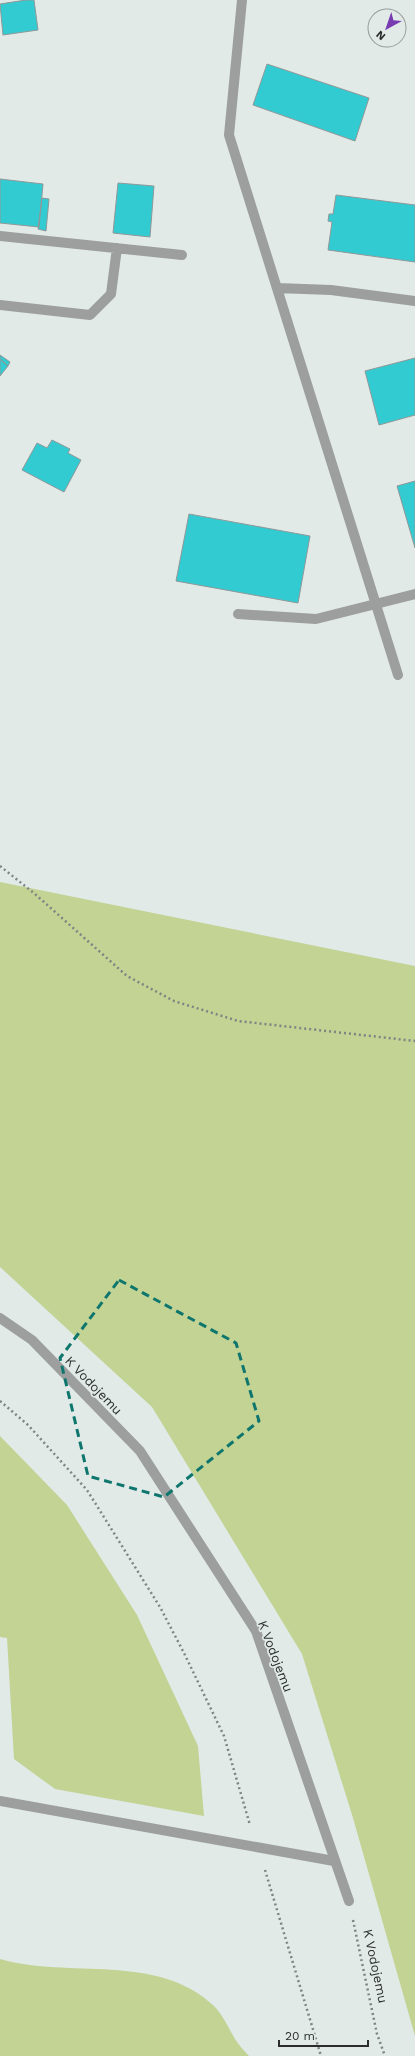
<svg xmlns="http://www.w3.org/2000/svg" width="415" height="2056" viewBox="0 0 415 2056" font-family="'Work Sans',sans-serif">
<rect width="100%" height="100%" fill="#e1eae7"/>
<!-- green -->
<path fill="#c2d394" d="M0,882L415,966V2036L353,1818L302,1654L152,1407L0,1267Z
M0,1436L67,1505L137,1615L198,1746L204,1816L55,1789L14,1759L7,1638L0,1637Z
M0,1959C69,1979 157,1952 214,2006C223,2015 229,2029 235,2039C239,2045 244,2051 249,2056H0Z"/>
<!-- building -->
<path fill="#32cbd2" stroke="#8f9898" d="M26,0H34L38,30L3,35L0,4Z
M267,64L369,98L355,141L253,105Z
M0,179L43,184L39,227L0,223Z
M118,183L154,186L150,237L113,233Z
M336,195L415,205V262L328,250L332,222L328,221L329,214H333Z
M42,198L49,199L46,231L38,229Z
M0,355L10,362L8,366L0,359Z
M415,358V415L379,425L365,371Z
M0,359L8,366L0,376Z
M52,440L70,449L68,453L81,460L64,492L22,470L37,443L47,448Z
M415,481V548L397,486Z
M189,514L310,536L298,603L176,581Z"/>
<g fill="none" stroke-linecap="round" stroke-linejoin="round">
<!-- path -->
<path stroke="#7e8482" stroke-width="2.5" stroke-dasharray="2 3" stroke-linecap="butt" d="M0,866L35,894L127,976L174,1001L238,1021L415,1041
M0,1401L28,1425L87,1490L160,1607L184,1653L224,1736L250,1825
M265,1870L321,2056
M353,1920L377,2034L385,2056"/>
<!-- service -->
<path stroke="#9c9f9d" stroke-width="10" d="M242,0L229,135L398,675
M277,288L331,290L415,301
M238,614L316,619L415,594
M0,1801L334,1861"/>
<!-- minor -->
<path stroke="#9c9f9d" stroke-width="10" d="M0,236L182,255
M0,305L90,315L111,294L117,248
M0,1318L32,1340L140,1451L256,1631L349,1901"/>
</g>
<!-- marked area -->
<path fill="none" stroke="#0f766e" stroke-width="3" stroke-dasharray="8 5" stroke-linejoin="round" d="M119,1280L236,1343L259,1421L164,1497L88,1476L60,1358Z"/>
<g text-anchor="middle" stroke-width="3.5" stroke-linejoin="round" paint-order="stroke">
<!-- street labels -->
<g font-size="13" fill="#2a2d2c" stroke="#e1eae7">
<text transform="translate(94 1385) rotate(46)" y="5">K Vodojemu</text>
<text transform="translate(276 1656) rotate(69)" y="5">K Vodojemu</text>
<text transform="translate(376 1966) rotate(78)" y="5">K Vodojemu</text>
</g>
</g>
<!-- north arrow -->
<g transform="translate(387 28) rotate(220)"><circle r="19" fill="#e1eae7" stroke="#989e9c"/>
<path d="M0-3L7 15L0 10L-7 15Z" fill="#783bb0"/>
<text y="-6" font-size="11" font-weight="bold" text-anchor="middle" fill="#2a2d2c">N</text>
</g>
<!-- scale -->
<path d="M279 2040v6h89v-6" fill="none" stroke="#2a2d2c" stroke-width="2"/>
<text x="285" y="2040" font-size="12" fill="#2a2d2c" stroke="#e1eae7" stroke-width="3" paint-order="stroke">20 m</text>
</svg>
